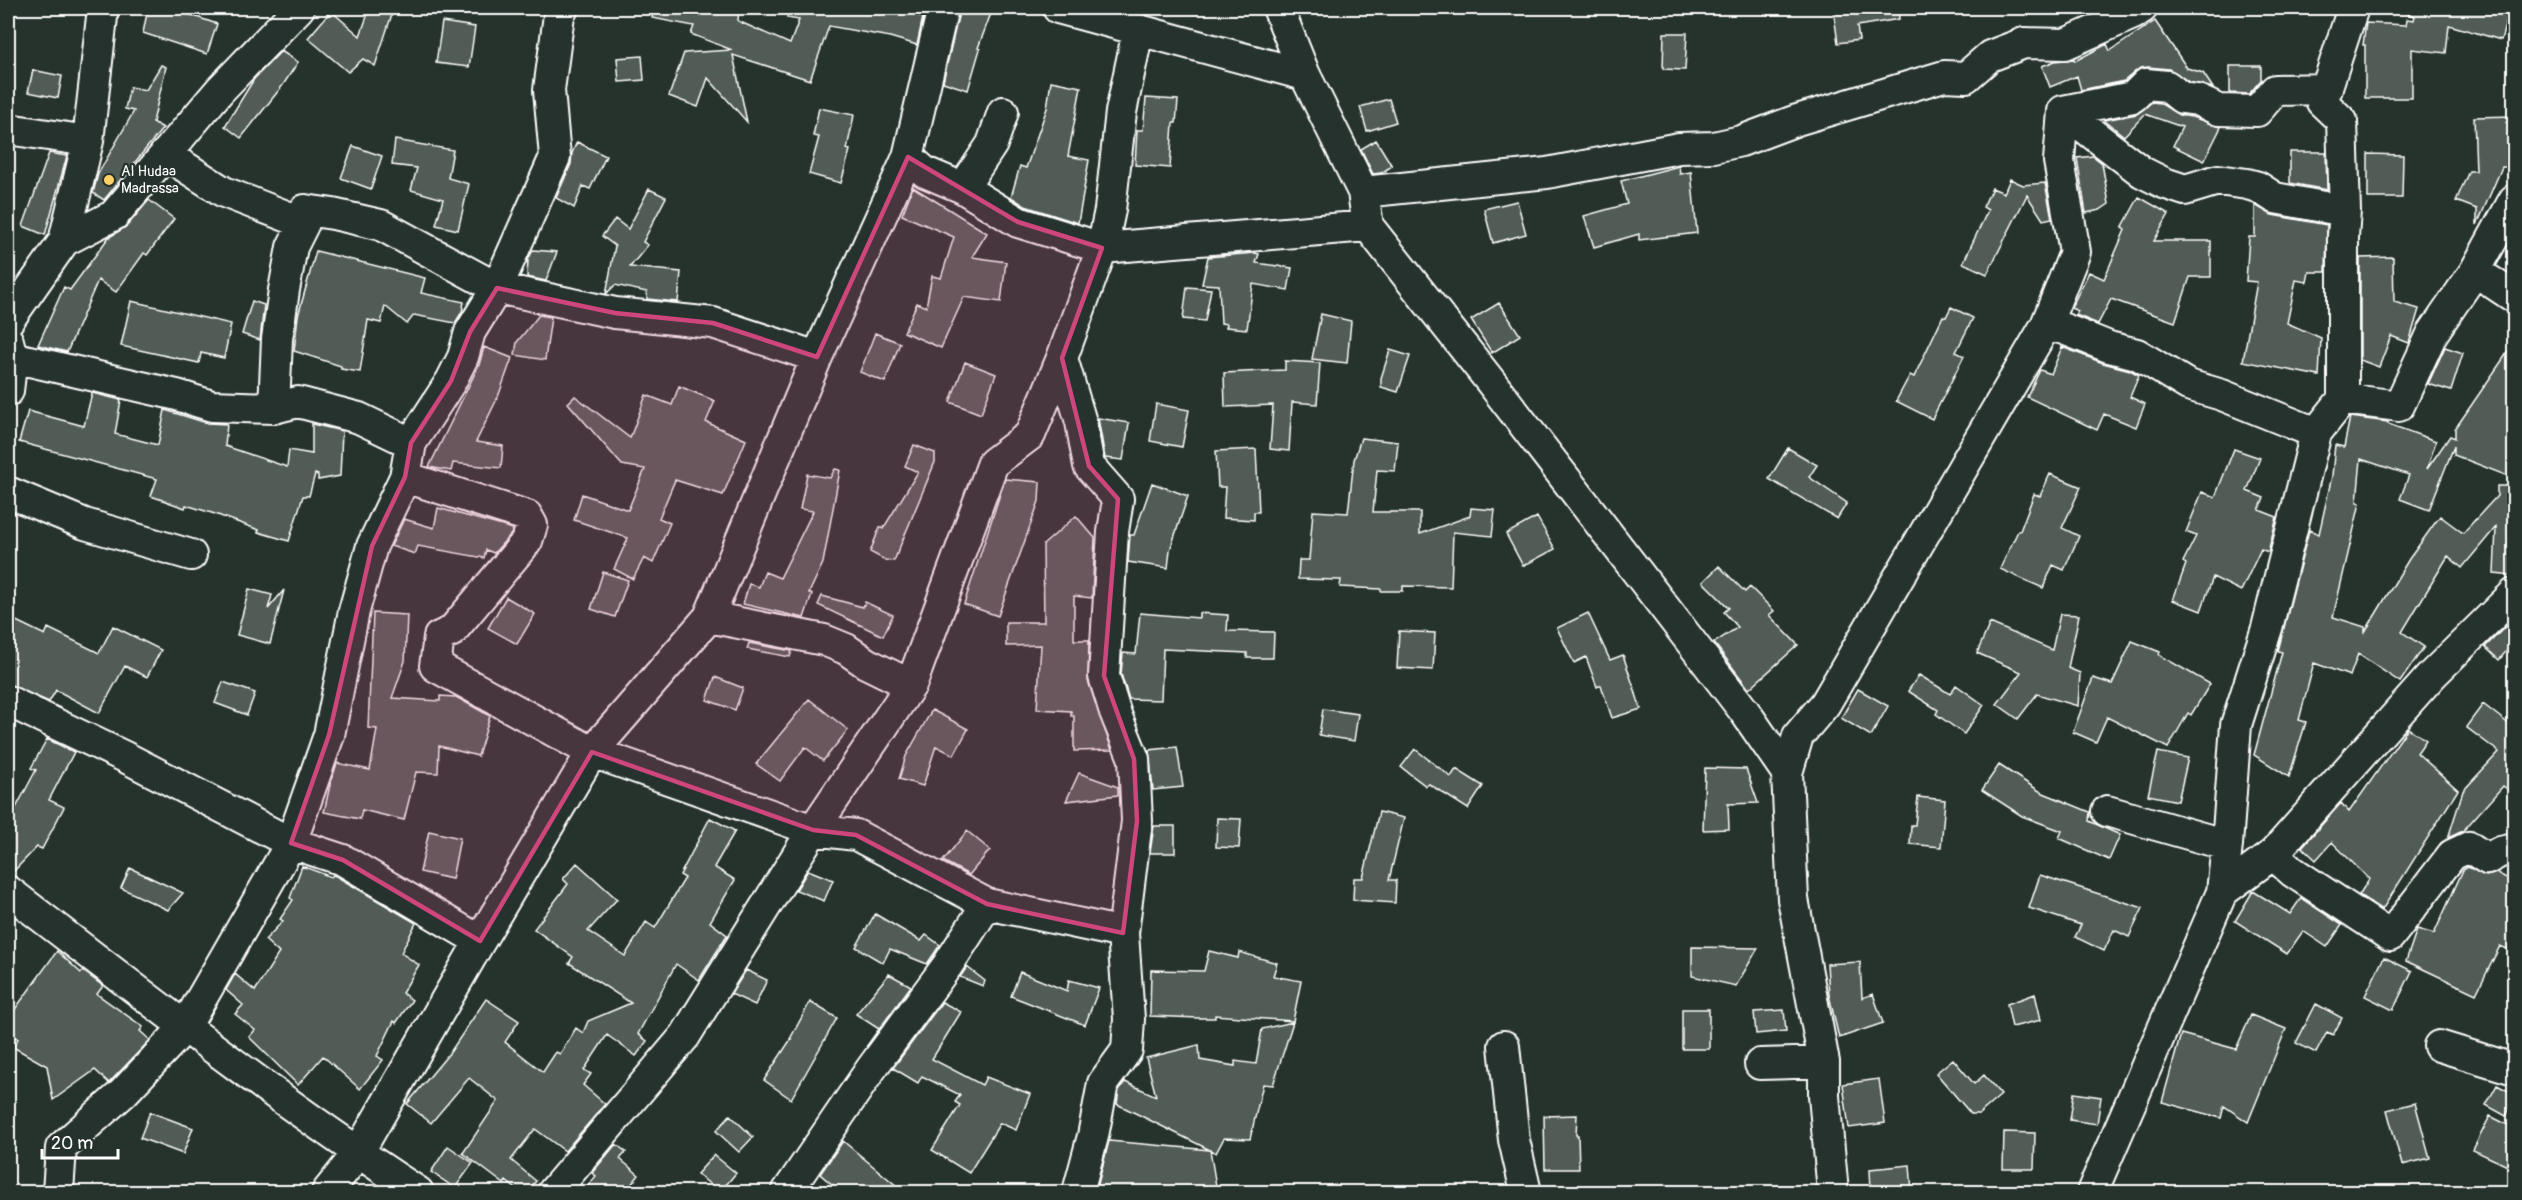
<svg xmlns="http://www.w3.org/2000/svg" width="2522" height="1200" viewBox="0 0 2522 1200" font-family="Pangolin,sans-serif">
<rect width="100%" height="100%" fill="#26332d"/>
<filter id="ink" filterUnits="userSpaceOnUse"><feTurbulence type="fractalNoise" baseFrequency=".0167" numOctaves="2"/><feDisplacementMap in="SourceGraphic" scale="12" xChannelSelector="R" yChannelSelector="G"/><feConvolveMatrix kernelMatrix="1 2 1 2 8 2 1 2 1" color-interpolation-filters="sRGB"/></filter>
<g filter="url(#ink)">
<!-- building -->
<path fill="#515c57" stroke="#fff" stroke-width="1.5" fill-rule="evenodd" d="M148,8L176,10L217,24L207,54L143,33Z
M370,8H394L375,66L363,59L348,72L308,38L331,11L360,36Z
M653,8H739L738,21L790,44L799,20L787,18L788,8H894L923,17L917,45L890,37L829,26L810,80L733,55L747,122L708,78L698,107L669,96L684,53L732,50L691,34L694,26L652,18Z
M960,8H993L978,48L980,49L968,90L943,82Z
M1833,8H1898L1899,19L1857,26L1859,40L1838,43Z
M2408,8H2510L2501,40L2449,25L2446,53L2412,49V98H2365V45H2363L2366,23L2406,25L2407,19L2414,20L2415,16L2408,14Z
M2155,21L2187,68L2203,73L2213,88L2189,82L2169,69L2148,67L2140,68L2124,81L2081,90L2077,76L2050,87L2042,66L2055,61L2074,59L2075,61L2107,44L2110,51Z
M442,22L475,27L469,67L436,63Z
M1664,33H1687L1685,70L1663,69Z
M281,51L298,62L283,85L241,138L225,126L254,79Z
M642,56L644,80L619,82L617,58Z
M161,65L166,67L153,122L163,128L104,200L93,193L98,174L134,111L125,109L130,87L146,90Z
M2230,66H2261V80L2249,94L2230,93Z
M33,70L62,76L58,98L28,92Z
M1051,81L1081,87L1068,156L1089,160L1078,223L1025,206L1011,197L1020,166L1026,168L1047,108Z
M1146,98L1178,100L1176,123H1173L1170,168L1135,165L1137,130H1143Z
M1389,99L1396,122L1367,131L1360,107Z
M2152,102L2160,103L2179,115L2192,117L2221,127L2204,161L2173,146L2182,127L2145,114L2124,136L2104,120L2137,114Z
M819,108L854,115L847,149L850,150L841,183L809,174L819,137L813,136Z
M2514,116V167H2502L2477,225V209L2456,201L2469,171H2476L2474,117Z
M395,140L453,150L448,178L469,184L458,230L436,225L443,199L411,190L417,168L392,165Z
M1376,140L1392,166L1381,173L1373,174L1361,149Z
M577,142L606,156L590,189L583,186L574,208L556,198L571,164L572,153Z
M353,146L382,156L371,189L341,178Z
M2290,152H2326L2327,190L2290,183Z
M49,153L67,156L45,235L23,226Z
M2368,154L2403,155L2402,198H2368Z
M2093,156L2102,163L2109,204L2100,210L2086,213L2077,158Z
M1679,166L1680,174L1691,172L1697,233L1639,240V234L1594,247L1584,216L1627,204L1621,181Z
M2010,179L2023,185L2045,183L2052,218L2043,220L2027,195L1987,274L1963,263L1988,210L1983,207L1992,188L2004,193Z
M913,187L987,233L972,257L1006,262L1001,302L964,297L941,348L904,332L917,303L926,307L932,276L941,278L954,237L902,215Z
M649,189L666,197L643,242L648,245L630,267L681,272L678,302L647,299V292L615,285L606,294L615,246L602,236L615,219L628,229Z
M2139,197L2169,214L2154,241H2211V277H2190L2175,322L2111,299L2098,324L2076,315L2078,311L2071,308L2089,272L2104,279L2125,230L2122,228Z
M149,200L174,219L147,255L144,253L116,292L98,280L67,352L38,345L64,287L70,290L108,238L127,226Z
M1517,201L1526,234L1493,243L1484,209Z
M2255,205L2272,215L2327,225L2326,272H2309L2307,282L2296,280L2287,323L2321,338L2319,376L2243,361L2257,282L2246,281L2249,237H2255Z
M533,250L557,252L546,281L527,277L528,260Z
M316,251L425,278L421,293L464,302L462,312L455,323L414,315L407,324L385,306L381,323L368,320L360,372L341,369V366L294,351L298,316Z
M1255,253L1259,254L1256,263L1292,268L1288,290L1253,284L1247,329L1226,327L1227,324L1221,323L1219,285L1202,284L1208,257Z
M2393,257L2394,302L2419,309L2409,343L2391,336L2379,367L2360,360V258Z
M1187,287L1211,289L1205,321L1183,319Z
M131,301L231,324L224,358L201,353L199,363L121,346Z
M252,301L264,305L260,340L242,334Z
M1499,303L1520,335L1492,353L1471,320Z
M1951,307L1973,318L1956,352L1964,356L1932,419L1896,401L1910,375L1914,377L1943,316L1946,317Z
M1321,314L1351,321L1347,363L1312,359Z
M539,315L551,317L545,360L515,355L517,342Z
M875,333L900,343L885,382L860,372Z
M2514,343V576L2494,574L2496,527L2462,568L2448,556L2402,632L2424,647L2400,682L2358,654L2350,676L2314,663L2299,720L2306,722L2289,777L2254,755L2282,652L2278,651L2309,530L2319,534L2332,476L2335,445L2344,447L2350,417L2388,422V424L2436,441L2427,469L2450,436L2455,438V429ZM2454,446V455L2513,478L2506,486H2497V496L2463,533L2440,516L2409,559L2365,632V627L2333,617L2360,503L2357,502L2361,459L2409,475L2400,499L2429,510Z
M484,347L512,358L498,397L476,442L503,446L501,468L453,463L451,471L429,467L479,365Z
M2062,347L2103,363L2130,370L2139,375L2130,397L2145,404L2136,427L2104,414L2097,430L2027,397L2040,370L2051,374Z
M2445,347L2463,353L2451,391L2428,384Z
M1390,350L1410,356L1398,392L1381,387V378Z
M1285,361L1320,363L1317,404L1292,402L1289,451L1270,449L1273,405L1225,407L1224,373L1285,370Z
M965,362L996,374L981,414L950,402Z
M679,386L715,401L706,422L746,440L723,495L675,480L659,518L670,523L653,563L644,558L633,579L614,569L628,538L574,520L582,494L628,510L645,469L622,465L568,403L575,396L630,438L646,395L672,405Z
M92,393L121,400L115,434L158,445L165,410L207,423L227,424L225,446L287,467L289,450L312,454V424L342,431L340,476L318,480V475L315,474L309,496H303L289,541L258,532L259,530L215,514L186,505L185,508L151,496L157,479L19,442L28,411L84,426Z
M1156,404L1189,410L1182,447L1150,441Z
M1098,418L1129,423L1123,460L1105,458Z
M1361,438L1398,442L1395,471L1377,470L1373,512H1420V534L1470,516L1471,508L1495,510L1492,536L1453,532L1451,587L1403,586V591H1381V589L1340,587L1341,580L1298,579L1299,560H1309L1313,511L1348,513L1354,460Z
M914,445L935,453V462L894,561L885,560L870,552L880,527L883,529L918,472L905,466Z
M1788,448L1817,465L1809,477L1847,503L1837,519L1769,479Z
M1256,449L1259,512H1254V520L1223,518L1225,487H1218L1216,451Z
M2234,449L2260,458L2247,491L2264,498L2259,510L2277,517L2268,552L2261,549L2241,591L2213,577L2201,611L2173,600L2186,564L2183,562L2196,536L2186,532L2202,492L2215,497Z
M835,469L840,470L823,563L809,593L812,594L804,618L743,604L749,584L759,587L765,572L780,578L813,511L800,509L807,474L830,478Z
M2050,474L2081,487L2062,528L2079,536L2064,570L2053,565L2043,588L2000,569L2018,531H2020L2034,494L2040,496Z
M1005,479L1040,482L1039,501L998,616L964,604Z
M1152,483L1188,496L1170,550L1168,568L1128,562L1130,535H1134Z
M438,508L513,529L512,533L494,553L486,550L484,558L418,546L415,554L391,546L404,519L434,528Z
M1076,516L1095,538L1092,598L1074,596V640H1089L1088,681L1112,750L1074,751V716H1071V711L1037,709L1041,645L1006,646V622H1044L1043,545Z
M1537,517L1555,549L1523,566L1506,534Z
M1719,566L1745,592L1750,587L1774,611L1769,615L1798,645L1749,689L1714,643L1738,627L1724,612L1729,608L1703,582Z
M603,572L628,580L615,617L591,609Z
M249,589L272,595L268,609L284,590L270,644L237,635Z
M822,596L863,607L865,602L893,615L883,636L818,605Z
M506,597L535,614L517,644L488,628Z
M373,613L407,615L405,661L392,698L440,701V696L456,697L490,716L478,756L439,746L438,773L416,772L404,820L362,810L360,819L324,812L330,785L337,763L370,770L377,729L368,728Z
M1140,613L1199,618V613L1228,615L1227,631L1274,632L1273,658H1247V653L1163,649L1161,700L1129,699L1121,674L1123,653L1136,654Z
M1588,613L1610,660L1623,655L1641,709L1612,718L1601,685L1597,687L1586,657L1574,663L1557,628Z
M2060,614L2079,615L2068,668L2080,673L2078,706L2037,694L2018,719L1997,704L2021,672L1977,653L1990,623L2052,650Z
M8,617L45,635L48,628L99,653L113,626L161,650L147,677L125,666L99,713L56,690L49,702L8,684Z
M2514,618V642L2499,660L2485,647Z
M1399,631L1435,633L1433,670L1397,668Z
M2132,641L2160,652L2159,655L2210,684L2191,715L2188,713L2168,748L2107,717L2096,742L2073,732L2093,678L2112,684Z
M749,643L792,651L790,657L747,649Z
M1919,675L1950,694L1956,685L1984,705L1964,734L1936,714L1938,710L1908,691Z
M715,677L743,688L735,710L707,700Z
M223,682L255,693L247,715L215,703Z
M1858,689L1888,706L1871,736L1841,718Z
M809,699L848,730L823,761L805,747L780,781L756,764Z
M2483,704L2514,728V794L2503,786L2463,831L2448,838L2463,791L2499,752L2466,727Z
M1323,709L1358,714L1354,741L1319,735Z
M932,710L968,729L954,755L936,746L923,786L899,779L906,756Z
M2408,728L2426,740L2417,753L2458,790L2382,910L2359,895L2369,879L2332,842L2316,860L2302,847L2341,803L2349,812Z
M47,739L74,752L49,800L64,807L42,849L37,847L11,874H8V823L36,770L31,768Z
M1177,747L1183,787L1153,790L1149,750Z
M1415,749L1451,777L1456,769L1483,786L1468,809L1429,784L1426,786L1401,767Z
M2158,752L2188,758L2178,801L2148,795Z
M1999,765L2041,792L2090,812L2089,821L2120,835L2109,860L2059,838L2062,831L2022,816L1982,790Z
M1705,768L1746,769L1758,803L1728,804L1729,829L1703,830Z
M1079,773L1118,787V795L1066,801Z
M1918,797L1945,800L1941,847L1910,844L1911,825H1915Z
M1379,812L1404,818L1389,880H1396L1395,903L1353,900L1354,878H1363Z
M710,818L735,831L714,867L735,880L710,922L727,935L699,980L676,964L638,1034L647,1041L636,1056L607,1035L584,1070L591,1074L583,1085L605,1104L565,1151L535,1129L511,1160L536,1181L527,1192H520L506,1181L504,1184L463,1153L498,1101L469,1078L431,1123L407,1104L451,1051L486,999L519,1021L505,1042L543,1072L556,1052L560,1054L576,1028L583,1033L588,1021L631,1003L569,963L573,957L534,929L568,884L563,879L577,863L617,899L588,931L625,956L646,922L655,928L685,878L680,875Z
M1217,818L1241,819L1239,848L1216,847Z
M1154,826H1175V853H1150Z
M429,831L460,838L452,879L420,872Z
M967,831L990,850L969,875L943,861Z
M302,866L331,877L333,875L336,876L416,923L401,953L419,965L402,993L412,1000L396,1023L394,1021L377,1056L383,1060L360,1089L323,1056L298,1085L249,1037L255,1030L235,1014L243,1005L226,990L235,974L255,991L279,953L265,940L283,921L280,919L293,900L290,898Z
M2468,867L2486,876L2497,873L2514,882V952L2500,946L2476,994L2406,961L2417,929L2434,934L2463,870Z
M130,868L183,893L168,910L121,888Z
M808,870L833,880L824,901L796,890Z
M2040,875L2143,908L2129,937L2114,930L2104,951L2075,937L2081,925L2029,908Z
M2253,891L2290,914L2301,898L2342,925L2327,947L2303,931L2287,954L2235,921Z
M875,914L921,941L926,935L940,945L927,964L890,949L883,963L856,947Z
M1692,947L1758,948L1736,986L1692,976Z
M57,951L81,973L83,971L103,986L97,994L143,1027L140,1031L150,1040L109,1083L95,1070L53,1100L47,1066L13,1047L18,1039L8,1032V1019Z
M1209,951L1238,958L1239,952L1277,963L1273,976L1301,981L1293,1021L1215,1015V1018H1198L1150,1016L1151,970L1204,971Z
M2384,957L2412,971L2393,1010L2365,996Z
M1860,962L1862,998L1873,994L1883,1023L1839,1038L1829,995L1827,964Z
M967,967L985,981L983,986L960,977Z
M746,970L767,980L755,1005L731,994Z
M1020,972L1067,991L1069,980L1099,988L1085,1025L1011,996Z
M889,974L911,986L866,1047L879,1029L856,1014Z
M2035,994L2041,1020L2012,1027L2007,1004Z
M810,1002L837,1018L791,1099L764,1080L791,1039H790Z
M942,1002L961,1012L932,1059L982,1085L986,1077L1030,1094L1016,1130L1000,1123L969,1173L932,1150L960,1105L955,1102L960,1095L922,1076L918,1083L893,1068Z
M2316,1004L2342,1018L2333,1035L2327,1032L2316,1053L2296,1043Z
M1682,1009H1709V1049H1682Z
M1784,1010L1786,1031L1756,1034L1754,1012Z
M2251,1015L2286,1029L2248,1122L2224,1106L2221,1118L2162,1102L2181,1034L2236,1049Z
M1293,1022L1273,1085L1263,1084L1250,1139L1224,1138L1216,1153L1117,1104L1119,1090L1125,1082L1156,1096L1146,1058L1199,1045L1200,1060L1235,1066V1061L1256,1064L1262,1029Z
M1953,1059L1974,1084L1984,1075L2001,1095L1979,1114H1971L1936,1073Z
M1879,1079L1885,1123L1849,1128L1843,1084Z
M2497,1085L2514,1094V1101L2506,1116L2486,1105Z
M2074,1093L2101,1097L2097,1124L2070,1120Z
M2415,1103L2430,1158L2402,1165L2387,1110Z
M150,1112L193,1128L183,1154L140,1138Z
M730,1115L753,1137L739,1152L716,1131Z
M1577,1115L1576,1135H1578L1579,1169H1545L1544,1116Z
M2490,1116L2514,1128V1169L2473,1150Z
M2004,1132L2035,1133L2034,1169H2003Z
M843,1141L904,1192H841L820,1174Z
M1109,1141L1210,1150L1217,1192H1117L1097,1188Z
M616,1144L626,1152L620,1159L639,1175L625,1192H583L596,1176L592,1173Z
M448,1146L473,1163L455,1188L431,1172Z
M714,1155L736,1173L720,1192L697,1174Z
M1910,1165L1912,1192H1871L1870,1169Z"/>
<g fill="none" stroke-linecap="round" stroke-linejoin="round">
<!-- street casing -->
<g stroke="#fff" stroke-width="34">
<path id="street" d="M1058,8L1305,75
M1278,8L1305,75L1363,192L1368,226L1491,382L1745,712L1787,773L1793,899L1824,1062V1096L1833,1192
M2063,111L2142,172L2164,183L2185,190L2218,180L2247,184L2258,187L2275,198L2345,211
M8,129L88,141
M165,154L224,192L304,223
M908,157L925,172L963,188L1018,222L1102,248L1368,226
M963,188L992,144L1003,112
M1363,192L1547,173L1679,148L1714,147L1741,141L1797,120L1944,76L1966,77L1990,56L2024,43L2065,44L2133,14L2142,8
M64,241L88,141L103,8
M2475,271L2514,297
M8,321L64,241L114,215L220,90L299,8
M2046,325L2064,329L2109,347L2137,354L2188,385L2222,395L2316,433
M8,341L12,357L8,391
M12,357L177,395L212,406L274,408L298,402L359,418L411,443
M1062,358L1081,422L1089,466L1118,499L1113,532L1104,676L1115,712L1134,759L1137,821L1123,933L1129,1019L1127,1050L1103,1083L1093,1136L1078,1192
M2343,399L2399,406L2432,334L2475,271L2514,200
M274,408L277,339L284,290L292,247L304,223L305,210L333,214L381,225L497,288L615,313L713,323L817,357
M405,477L527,516L532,525L527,541L452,631L439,637L435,666L592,752L813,830L856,835L987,904L1123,933
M8,492L85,524L191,555
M709,617L824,640L846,649L866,663L911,685
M8,701L125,757L291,843L343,860L480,941
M1787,773L1798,736L1825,704L2046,325L2075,252L2059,161L2063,111L2133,97L2146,84L2167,86L2182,98L2197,100L2219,110L2257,111L2275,90L2327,89
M2107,811L2227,845
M2273,854L2293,872L2390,936L2452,855L2469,847L2487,859L2500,852L2514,849
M8,891C142,994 276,1100 418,1192
M2222,892L2273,854L2432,675L2514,594
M1504,1046L1514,1140L1526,1192
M2439,1046L2514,1069
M1760,1064L1824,1062
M58,1192L61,1148L123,1093L185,1027L291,843L329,735L354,611L372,546L405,477L411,443L451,381L463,357L470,332L497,288L555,157L549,90L559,15L563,8
M327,1192L358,1153L480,941L592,752L709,617L817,357L908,157L943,8
M553,1192L685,1036L813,830L911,685L993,463L1030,435L1062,358L1102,248L1110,210L1121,112L1138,31
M787,1192L871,1069L947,966L987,904
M2092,1192L2222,892L2227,845L2236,725L2267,628L2316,433L2343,399V236L2345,211L2342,121L2322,102L2353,8"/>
</g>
<!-- street -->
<use href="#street" stroke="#26332d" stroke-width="30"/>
</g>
</g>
<!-- marked area -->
<path fill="#ce467c" fill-opacity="0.2" stroke="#ce467c" stroke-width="4.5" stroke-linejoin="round" d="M908,157L1018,222L1102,248L1062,358L1089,466L1118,499L1104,676L1134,759L1137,821L1123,933L987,904L856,835L813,830L592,752L480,941L343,860L291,843L329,735L372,546L405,477L411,443L451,381L470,332L497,288L615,313L713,323L817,357Z"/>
<!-- markers -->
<circle fill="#ffd166" stroke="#26332d" stroke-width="2" cx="109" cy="180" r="6"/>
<g text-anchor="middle" stroke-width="4.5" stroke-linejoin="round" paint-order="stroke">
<!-- poi labels -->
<g font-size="15" fill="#fff" stroke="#26332d" text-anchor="start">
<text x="121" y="176">Al Hudaa<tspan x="121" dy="17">Madrassa</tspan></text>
</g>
</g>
<!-- margin -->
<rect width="2522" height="1200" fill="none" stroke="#26332d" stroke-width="30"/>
<rect x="15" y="15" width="2492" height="1170" fill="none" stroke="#fff" stroke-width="2" filter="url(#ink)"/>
<!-- scale -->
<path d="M42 1149v9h76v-9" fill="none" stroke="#ffffff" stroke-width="3"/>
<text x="51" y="1149" font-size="18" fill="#ffffff" stroke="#26332d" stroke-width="4.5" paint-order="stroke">20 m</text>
</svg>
